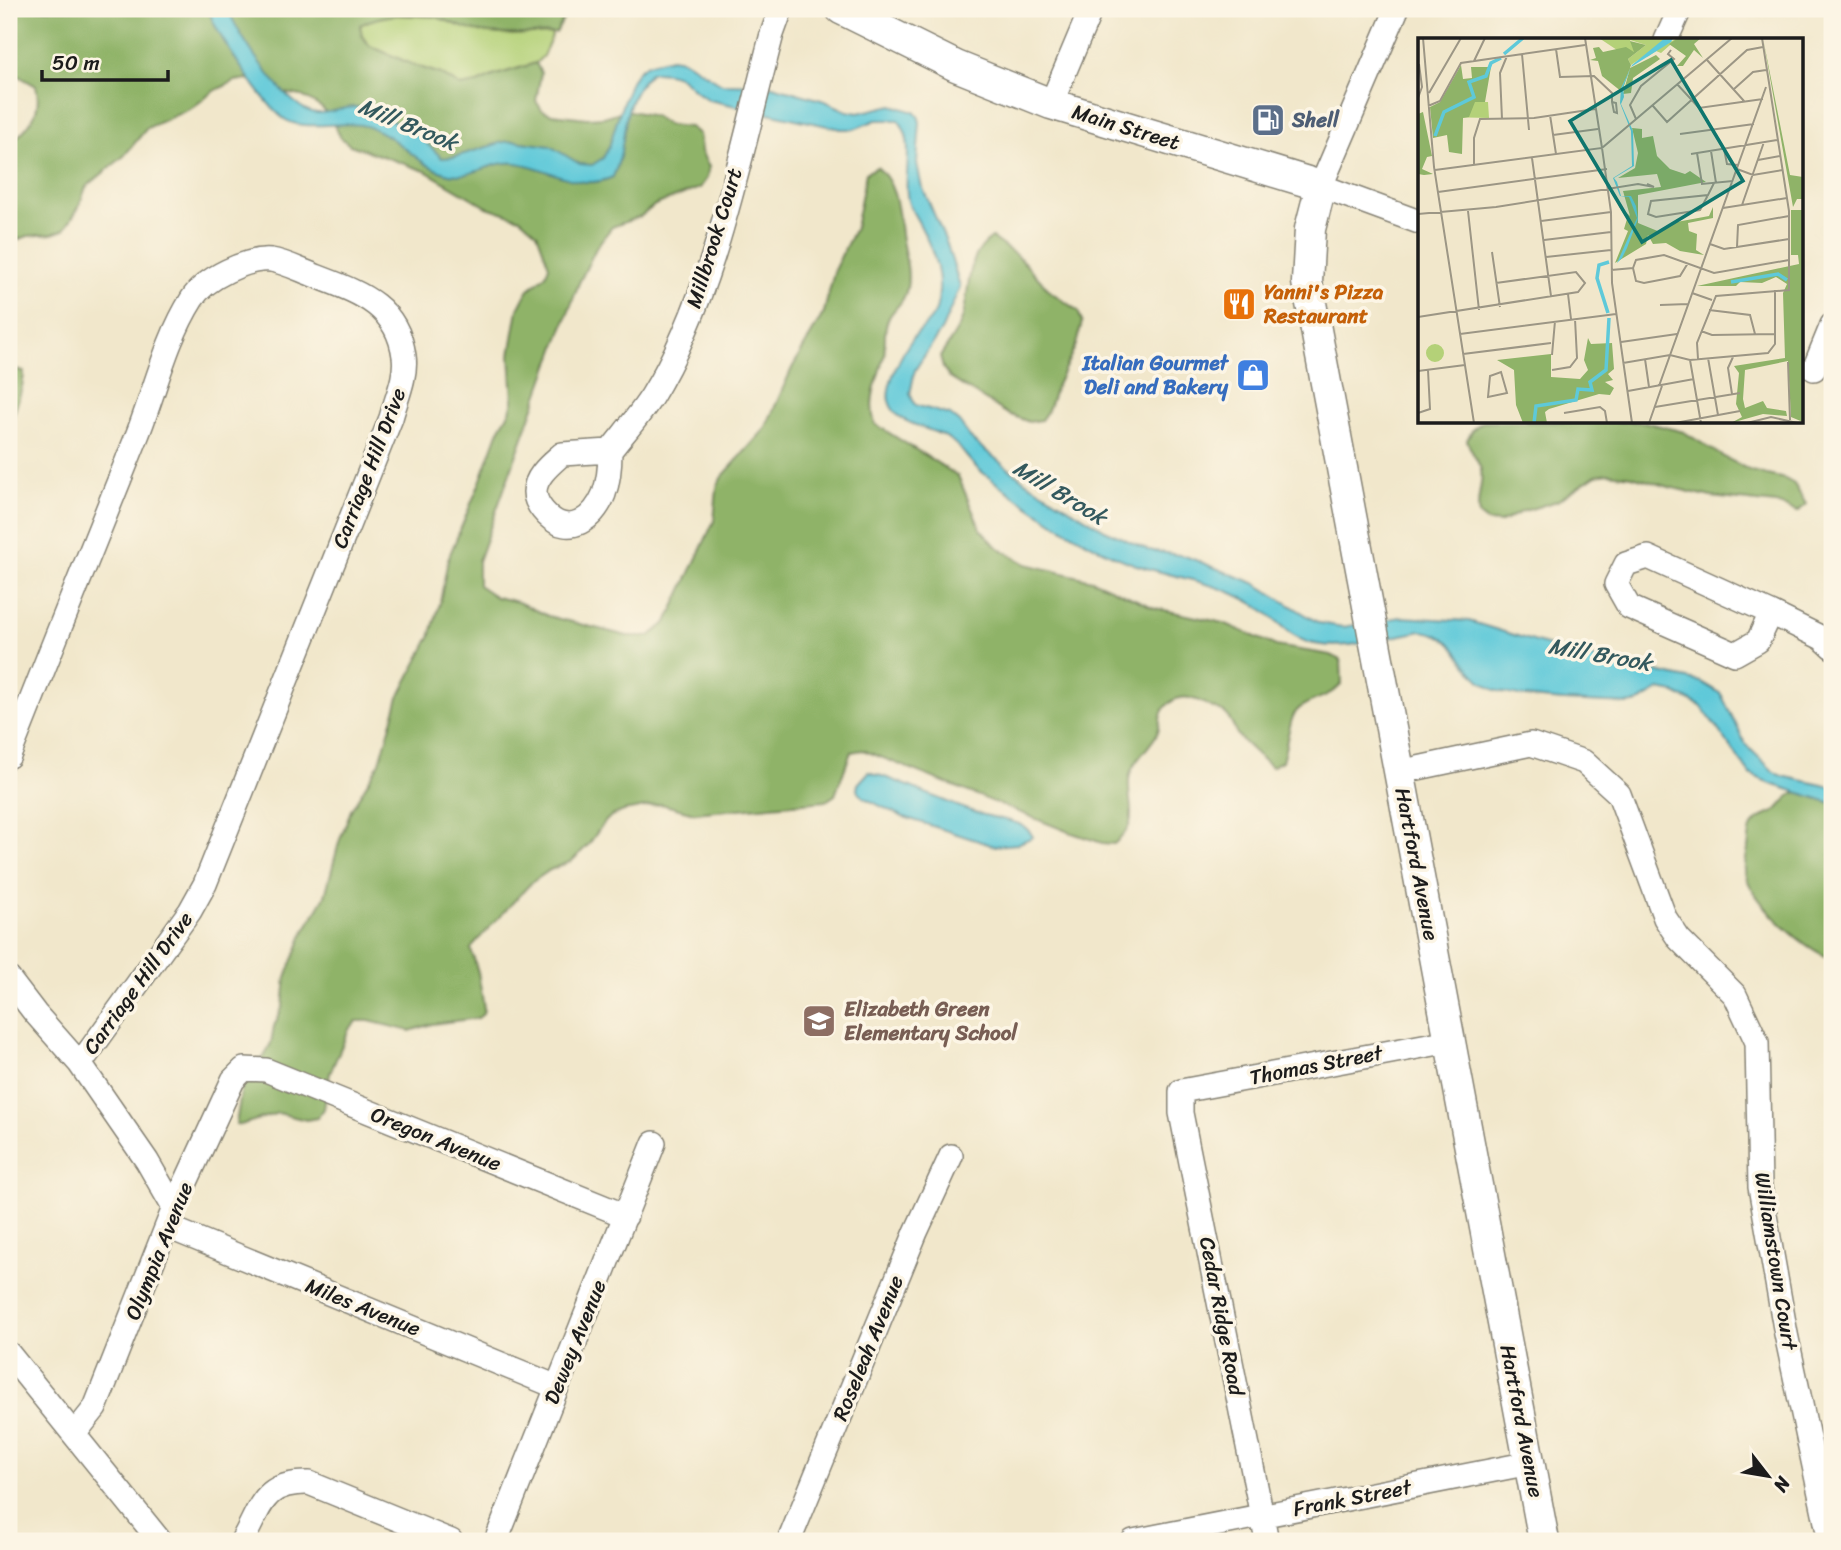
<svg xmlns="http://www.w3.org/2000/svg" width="1841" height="1550" viewBox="0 0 1841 1550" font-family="Sriracha,sans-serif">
<rect width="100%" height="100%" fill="#fcf5e5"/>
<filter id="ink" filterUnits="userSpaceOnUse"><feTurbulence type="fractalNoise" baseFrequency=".0143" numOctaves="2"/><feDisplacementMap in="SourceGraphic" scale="14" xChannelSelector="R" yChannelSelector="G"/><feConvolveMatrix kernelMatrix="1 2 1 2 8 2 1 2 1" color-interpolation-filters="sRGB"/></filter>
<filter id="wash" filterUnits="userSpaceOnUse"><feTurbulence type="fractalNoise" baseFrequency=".00686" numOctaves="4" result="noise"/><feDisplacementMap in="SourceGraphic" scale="28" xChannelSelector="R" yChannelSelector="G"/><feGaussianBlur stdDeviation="1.57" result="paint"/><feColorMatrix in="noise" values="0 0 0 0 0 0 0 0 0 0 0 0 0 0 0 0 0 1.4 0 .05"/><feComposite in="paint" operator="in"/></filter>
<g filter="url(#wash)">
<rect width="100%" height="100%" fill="#f1e7cb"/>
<!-- green -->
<path fill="#b4d178" stroke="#68764a" stroke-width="2" d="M394,15L437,17L473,30L509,35L551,33L552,36L543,56L536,63L493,76L477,84L460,86L441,74L416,66L370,46L362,36L360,25L371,19Z"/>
<!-- forest -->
<path fill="#8fb368" stroke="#566842" stroke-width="2" d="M9,9H569L556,33C528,34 502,36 475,31C462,28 451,22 439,18C417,11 380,14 360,25L362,36L370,46L416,66L441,74L460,86L477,83L493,76L536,63L541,73L536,101L542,110L552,114L587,118L604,117L626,110L654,116L668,125L690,127L699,134L701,151L709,167L707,178L700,188L655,205L641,216L612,227L597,246L579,283L478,561V585L496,597L518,602L548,616L627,636H650L667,622L714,521L717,488L721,478L765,429L792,368L824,312L835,268L855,228L866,173L877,167C898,184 898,215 902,240C905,257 910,271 907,288C905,302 894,308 888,319C883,331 886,344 884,356C878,380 867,399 875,424L958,476L980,528L996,546L1026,564L1092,580L1155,608L1224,623L1276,646L1331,655L1341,660L1342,684C1329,699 1305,699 1295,713C1288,723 1287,748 1282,761L1271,767C1261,757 1248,748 1239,737C1234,731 1232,720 1226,714C1222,711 1216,709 1211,707C1195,698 1177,690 1164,709C1158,717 1161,726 1157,734C1149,749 1130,763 1129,780C1127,807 1142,822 1114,844L1102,843L1069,832L863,750L851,752L835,795L826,801L694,813L661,804L624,811L611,816L603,824L589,844L572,861L550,870L531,883L474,944L471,949L478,972L484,1008L483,1014L478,1018L432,1024L410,1031L369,1021H357L349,1029L330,1073L324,1109L317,1118L306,1120L278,1113L241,1125L236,1124L243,1080L264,1057L271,1043L274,1026L283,1006L286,977L304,932L325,896L339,842L351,810L380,762L399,697L430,637L440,603L448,559L480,482L499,430L510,411L513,401L510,355L518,309L528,290L545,276L549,266L537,233L520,218L487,207L425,171L350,145L341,138L330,117L322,108L302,96L279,92L247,79L235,81L214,91L192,108L147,128L124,156L86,187L78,209L64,230L52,234L28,236L17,240L9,247V142L11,143C29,127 43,112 36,86L17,75L9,60Z
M992,238L1020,258L1051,292L1078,311L1082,322L1076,345L1056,387L1048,410L1041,420L1029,422L1008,414L950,378L943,368L940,357C947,345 958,332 962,319C971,291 964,256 992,238Z
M9,368L24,372C24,393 11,413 11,429C11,442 16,442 9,457Z
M1482,422H1645L1684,432L1722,456L1751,471L1785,479L1794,484L1806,504L1798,512L1776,504L1711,497L1665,486L1632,476L1608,473L1596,475L1557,501L1521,512L1500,523L1488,522L1479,515C1475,499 1484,484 1481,470C1478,460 1470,451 1467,440L1473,429Z
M1798,792L1832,803V959C1802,947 1760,909 1747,879C1742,869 1747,858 1748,847C1750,838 1748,830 1755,822C1760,817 1768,815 1774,812C1784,805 1787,794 1798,792Z"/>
<!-- water -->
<path fill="#5ec9d9" stroke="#3d727a" stroke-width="2" d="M209,9H228C238,35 287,111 317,113C329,114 342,107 355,107C364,107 372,112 380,115C409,128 419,135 442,158L454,157L503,142L515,141L550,146L580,164L592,165L603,158L609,147L619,114L631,81L638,71L647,64L671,58L683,60L722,84L769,85L825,101L847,111L858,113L892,105L914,112L918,116L920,122L917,163L921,184L947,244L960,287L942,329L915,370L910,394L915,405L950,415L959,422L973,441L1025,481L1105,530L1148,550L1185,556L1254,583L1319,623L1343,627L1401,617L1469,621L1572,653L1701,682L1721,694L1746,745L1772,770L1782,776L1832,787V803L1771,784L1750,774L1701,706L1675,693L1659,690L1639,702L1628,704C1596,702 1515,702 1489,687C1458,668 1462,636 1422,631C1386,637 1342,653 1307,642C1289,636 1276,618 1260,608C1252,602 1241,597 1232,593C1200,579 1163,575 1131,563C1079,543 1026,506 982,472C969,463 962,447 949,439C931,426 896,427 889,401C885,385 903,351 913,338C920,329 932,322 936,310C945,279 934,252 920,225C916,217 910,209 908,201C902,175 917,141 898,120H876L854,129H841L709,100C680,84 690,72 651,72C615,107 631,139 613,177C578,193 550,167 516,163C492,160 472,179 449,174C415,166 395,131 361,125C339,121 300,132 283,118C265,104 212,30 209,9Z
M869,772C908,783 943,803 981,814C998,820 1025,819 1033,837L1017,844L994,846L901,816L864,798L857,790L858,784Z"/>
</g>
<g filter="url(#ink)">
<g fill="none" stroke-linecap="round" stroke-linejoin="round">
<!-- minor casing -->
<g stroke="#868274" stroke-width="26">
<path id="minor" d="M1397,9L1321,186L1419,222
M1666,40L1680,9
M1051,104L1091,9
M1814,369L1832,325
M610,451C610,465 609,480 604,494C594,518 570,538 547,515C541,509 535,502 535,492C535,476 551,464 562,454L610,451C624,433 640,415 652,396C715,293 741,151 772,34L781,9
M1771,613L1758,641L1735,654L1629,607L1616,584L1626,564L1648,557L1771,613L1822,638L1832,647
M9,756C51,649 94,543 137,436C155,391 166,340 192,299C205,278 247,258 271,260C285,262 302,271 316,276C357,292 397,304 404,356C407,376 396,399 391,418L205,884L190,911L80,1064
M1399,772L1531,744L1584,762L1619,794L1665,918L1679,939L1735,995L1757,1042L1760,1187L1786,1334L1830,1541
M9,979L35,1013L80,1064L147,1161L174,1208
M168,1227L557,1387
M9,1354L160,1541
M75,1433L95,1408L174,1208L233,1080L244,1069L266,1070L626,1216
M242,1541C262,1506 262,1482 309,1483L451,1541
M496,1541L654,1143
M789,1541L916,1232L951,1156
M1133,1541L1530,1463
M1267,1541L1181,1113V1091L1450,1041"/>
</g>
<!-- major casing -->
<g stroke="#868274" stroke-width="33">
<path id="major" d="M841,9L956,66L1051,104L1321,186L1310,229L1307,282L1544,1541"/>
</g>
<!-- minor -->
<use href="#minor" stroke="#fff" stroke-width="23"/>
<!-- major -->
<use href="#major" stroke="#fff" stroke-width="30"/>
</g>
</g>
<!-- icons -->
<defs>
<g id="fuel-square" transform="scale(1.75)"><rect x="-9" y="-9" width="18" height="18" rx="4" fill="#5c6f8a" stroke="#fcf5e5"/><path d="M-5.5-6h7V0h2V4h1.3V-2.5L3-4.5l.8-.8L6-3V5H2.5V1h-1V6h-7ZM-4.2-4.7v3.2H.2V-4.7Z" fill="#fff"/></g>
<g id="restaurant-square" transform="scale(1.75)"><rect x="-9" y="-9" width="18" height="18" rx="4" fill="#e8710a" stroke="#fcf5e5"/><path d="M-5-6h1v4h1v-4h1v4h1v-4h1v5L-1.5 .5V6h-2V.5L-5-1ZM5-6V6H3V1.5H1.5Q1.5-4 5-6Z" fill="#fff"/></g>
<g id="shop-square" transform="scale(1.75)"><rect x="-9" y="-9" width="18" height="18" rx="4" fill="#3f7fe0" stroke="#fcf5e5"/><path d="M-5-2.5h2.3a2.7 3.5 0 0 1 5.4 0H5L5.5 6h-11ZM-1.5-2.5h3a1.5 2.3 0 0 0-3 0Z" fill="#fff"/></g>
<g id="school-square" transform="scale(1.75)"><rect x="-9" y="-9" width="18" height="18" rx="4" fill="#8d6e63" stroke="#fcf5e5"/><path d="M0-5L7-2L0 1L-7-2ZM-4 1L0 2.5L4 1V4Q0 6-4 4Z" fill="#fff"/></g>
</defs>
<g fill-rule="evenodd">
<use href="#fuel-square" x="1268" y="120"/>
<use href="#restaurant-square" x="1239" y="304"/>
<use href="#shop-square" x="1253" y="375"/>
<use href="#school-square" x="819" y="1021"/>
</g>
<g text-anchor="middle" stroke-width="7" stroke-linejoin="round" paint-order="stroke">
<!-- service labels -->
<g font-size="21" font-weight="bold" fill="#4e5e75" stroke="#fcf5e5" text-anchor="start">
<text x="1292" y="127">Shell</text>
</g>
<!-- street labels -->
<g font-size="21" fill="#1c1c1c" stroke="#fcf5e5">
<text transform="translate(1126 127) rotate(17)" y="7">Main Street</text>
<text transform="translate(714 238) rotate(-73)" y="7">Millbrook Court</text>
<text transform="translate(369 468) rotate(-69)" y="7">Carriage Hill Drive</text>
<text transform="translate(1417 864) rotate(79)" y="7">Hartford Avenue</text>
<text transform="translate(138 983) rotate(-54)" y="7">Carriage Hill Drive</text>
<text transform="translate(1316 1065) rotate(-11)" y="7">Thomas Street</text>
<text transform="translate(436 1139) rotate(22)" y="7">Oregon Avenue</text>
<text transform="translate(159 1251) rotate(-68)" y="7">Olympia Avenue</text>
<text transform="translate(1776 1261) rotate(81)" y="7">Williamstown Court</text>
<text transform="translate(363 1307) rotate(22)" y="7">Miles Avenue</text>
<text transform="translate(1222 1316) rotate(79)" y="7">Cedar Ridge Road</text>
<text transform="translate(575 1342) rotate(-68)" y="7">Dewey Avenue</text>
<text transform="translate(868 1348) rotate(-68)" y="7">Roseleah Avenue</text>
<text transform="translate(1522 1421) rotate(79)" y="7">Hartford Avenue</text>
<text transform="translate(1352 1498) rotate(-11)" y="7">Frank Street</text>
</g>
<!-- food labels -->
<g font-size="21" font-weight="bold" fill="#c56008" stroke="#fcf5e5" text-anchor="start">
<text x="1264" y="299">Yanni's Pizza<tspan x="1264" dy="24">Restaurant</tspan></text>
</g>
<!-- shop labels -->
<g font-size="21" font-weight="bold" fill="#366cbe" stroke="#fcf5e5" text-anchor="end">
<text x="1228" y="370">Italian Gourmet<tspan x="1228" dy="24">Deli and Bakery</tspan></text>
</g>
<!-- education labels -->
<g font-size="21" font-weight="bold" fill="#785e54" stroke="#fcf5e5" text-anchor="start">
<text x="844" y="1016">Elizabeth Green<tspan x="844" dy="24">Elementary School</tspan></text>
</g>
<!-- water labels -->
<g font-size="23" font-style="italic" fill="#33595e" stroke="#fcf5e5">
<text transform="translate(408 124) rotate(22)" y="8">Mill Brook</text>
<text transform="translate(1060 492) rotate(31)" y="8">Mill Brook</text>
<text transform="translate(1600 654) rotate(10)" y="8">Mill Brook</text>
</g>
</g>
<!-- overview -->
<g transform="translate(1418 38)">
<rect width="385" height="385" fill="#f1e7cb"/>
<path d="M181,0H247L239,10L260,0L243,15L238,13L229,19L232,14L213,27L210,21L228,7L212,2L217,14L199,12ZM46,64H70L71,80L29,79ZM8 315a9 9 0 1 1 18 0a9 9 0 1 1-18 0Z" fill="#b4d178"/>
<path d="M260,0H283L276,6L285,20L276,12L265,28H259L268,18L251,6ZM345,0L372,137L385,139V161H379L375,169ZM212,3L228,7L210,21L213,27L204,54L184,38L180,23L172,22L178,20L175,10L181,9L185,14L208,9L216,14ZM238,17L242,21L215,40L213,55L205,56L212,30ZM43,27L45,41L54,40L53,29H73L67,64H57L51,79L45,80L44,116L31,114L29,97L15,100L12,69L22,64ZM5,74L14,118L9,119L4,131L15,136L6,137L0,136V76ZM214,90L224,91V100L235,98L239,118L252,131L267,136L272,133L288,144L220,157V185L242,194L253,185L291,178L295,169V180L270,185L271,193L279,196L278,212L286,217L262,213L248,205L235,206L230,197L228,206L197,225L210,193L206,191L209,181L200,167L212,178L205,153L243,149L239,136L200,140L217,130L220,115ZM373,172H385V384L373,379L370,323L327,332L325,361L327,370L345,363L349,370L368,373L369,378L345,376L313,385L324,379L318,366L321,335L316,328L367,320L365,255L369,246L358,239L344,245L322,244L318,248H279L381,226L380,217H373ZM170,300L173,306L194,305L196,331L190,336L195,342L187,344L196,350L192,357L181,356L131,371L127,374L129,385H105L98,367L96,332L79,322L133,316V339L162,341L170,332L166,322Z" fill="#8fb368"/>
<path d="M247,0H255L253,4L213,29L205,49L206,59L203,66L215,93L216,128L196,140L199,144L203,158H213L218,168L220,181L209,210L204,220L199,225L219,180L211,159L202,158L195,140L214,128L213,93L202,65L203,50L214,27Z" fill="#5ec9d9"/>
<path fill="none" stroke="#5ec9d9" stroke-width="3.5" d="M86,16L105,0M17,98L26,74L56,59L51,44L68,38L73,25L83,20M313,244L360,236L369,242M190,275L179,240L181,227L191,224M116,385L118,368L158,362L160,351L174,352L172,344L188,332L191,280"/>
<path fill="none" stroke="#9c9685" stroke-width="2" d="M5,0L16,129L56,385M138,11L142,39L176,38L194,55V64L196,74L199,75L198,65L194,64M104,16L111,92M289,22L326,63M56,23L67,0M259,46L281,70L345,61M316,51L335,34L348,32M11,55L43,0M0,60L4,49L1,26M10,68L22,63L43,25L167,7M235,68L249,84L329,12L345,9M132,77L138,116M84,81L82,35L89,18M218,81L212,67L223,48L256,21L250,16L253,12M262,96L336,86M135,97L180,91M306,111L309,126L320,127M293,113L298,145M279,115L284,146L315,143M273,116L359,102M114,120L133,258M340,122L362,118M56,127V100L62,81L116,80L177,71M319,131L335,137L365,132M17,132L184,110L167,0M20,154L189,131M290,157L282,172L238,179L230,176L233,163L290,157L296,145M324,167L346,104M305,170L369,160M50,173L61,272M0,176L78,169L220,146L236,149L229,146M123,183L193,174M126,202L193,194M292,206L306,211L371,201M319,209L320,187L371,178M74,214L82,269M128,219L193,212M215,230L218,243L226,245L262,238L270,225M193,232L215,230L218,222L246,217L296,235L371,222M274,255L294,262M150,256L153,281M242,267L270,266M291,272L332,277L337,296M0,279L160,254L167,245L158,234L78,245M283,293L294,297L357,296M42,296L198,276M203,304L259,296M45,316L133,305M134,317L137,283M290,320L300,377M227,321L231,349M280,321L279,305L298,258L371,252V173L344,0M272,322L283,385M370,324L372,382M205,325L252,317L272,322L350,315L357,306V252M134,332L152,329L159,320L157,281M0,333L47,327M83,334L89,355L70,359L72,338ZM241,348L348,49M210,353L276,341M314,356L310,330L315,319M237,369L322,355M0,375L12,371L10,332M146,375L182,369L187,373L189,385M214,385L194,245L193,174L184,110L314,0M231,385L244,348M257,385L322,373M329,385L353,379L379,385"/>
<path fill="#0f766e" fill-opacity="0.15" stroke="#0f766e" stroke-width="3.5" d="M253,22L325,143L224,204L152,83Z"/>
<rect width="385" height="385" fill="none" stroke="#1c1c1c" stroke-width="3.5"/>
</g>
<!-- margin -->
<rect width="1841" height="1550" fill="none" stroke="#fcf5e5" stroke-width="35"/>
<!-- north arrow -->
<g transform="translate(1768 1476) rotate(121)" stroke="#fcf5e5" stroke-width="5" paint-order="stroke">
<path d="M0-5L12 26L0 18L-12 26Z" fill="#1c1c1c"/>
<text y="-10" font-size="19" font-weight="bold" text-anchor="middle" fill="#1c1c1c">N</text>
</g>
<!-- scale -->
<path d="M42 70v10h126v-10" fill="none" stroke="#1c1c1c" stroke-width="3.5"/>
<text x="52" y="70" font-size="21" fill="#1c1c1c" stroke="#fcf5e5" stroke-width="5" paint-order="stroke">50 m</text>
</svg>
